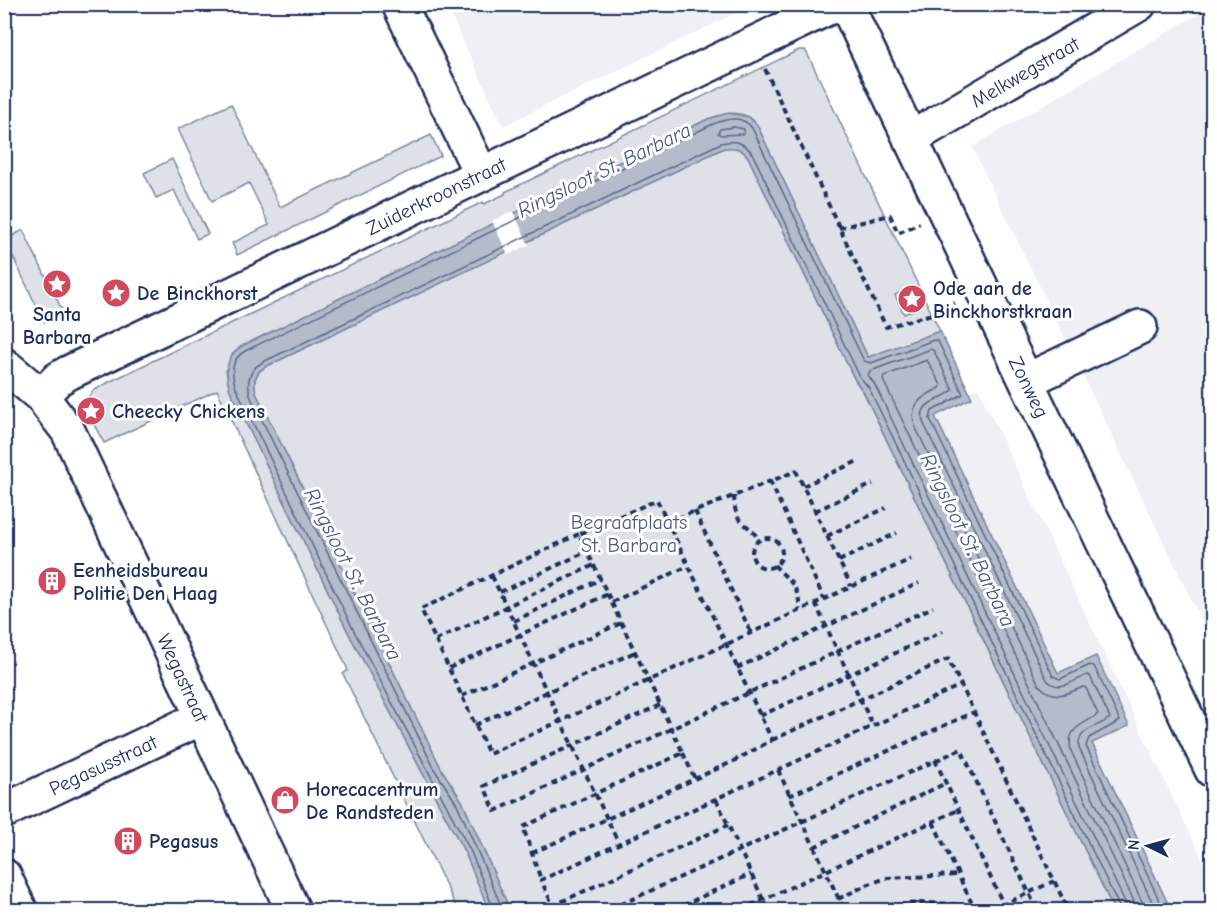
<svg xmlns="http://www.w3.org/2000/svg" width="1217" height="915" viewBox="0 0 1217 915" font-family="'Comic Neue',sans-serif">
<rect width="100%" height="100%" fill="#fff"/>
<filter id="ink" filterUnits="userSpaceOnUse"><feTurbulence type="fractalNoise" baseFrequency=".0167" numOctaves="2"/><feDisplacementMap in="SourceGraphic" scale="12" xChannelSelector="R" yChannelSelector="G"/><feConvolveMatrix kernelMatrix="1 2 1 2 8 2 1 2 1" color-interpolation-filters="sRGB"/></filter>
<g filter="url(#ink)">
<!-- built -->
<path fill="#eff0f4" d="M446,5H753L503,126Z
M1212,6V642L972,147Z
M978,388L1212,880V910H1161L921,415Z"/>
<!-- green -->
<path fill="#dee1e7" stroke="#7c88a2" stroke-width="1.5" fill-rule="evenodd" d="M799,50H805L807,53L940,331L868,358L757,125C746,108 725,113 708,119L242,346L226,370L230,390L348,632L466,855L489,910H458L343,674L348,670L217,390L104,443L86,410V400L94,390L111,381L483,202L484,204L505,194V192ZM911,287L921,306L904,314L895,295Z
M231,104L280,207L431,135L441,156L237,255L232,243L269,225L267,220L249,183L212,201L178,129Z
M733,147L741,149L748,157L855,380L863,391L1114,910H510L462,801L442,770L257,395C253,384 254,373 265,367L724,148Z
M172,159L208,234L197,239L174,190L156,198L144,173Z
M23,230L65,316L56,321L54,318L44,322L5,240Z"/>
<!-- water -->
<path fill="#b5bbca" stroke="#77839f" stroke-width="1.5" d="M728,113L749,117L757,125L868,357L940,331L972,398L935,416L1058,673L1096,656L1129,726L1092,743L1171,910H1114L863,391L855,380L748,157C741,148 735,147 724,148L265,367C254,373 253,384 257,395L442,770L462,801L510,910H489L466,855L348,632L230,390C225,372 225,356 242,346L708,119Z"/>
<!-- pier -->
<path fill="#fff" d="M513,211L529,245L508,255L492,221Z"/>
<g fill="none" stroke-linecap="round" stroke-linejoin="round">
<!-- shore -->
<path stroke="#596789" stroke-width="1.5" d="M734,127L744,129V134L721,135L718,133L720,129Z
M494,910L471,852L353,629L236,388C231,373 230,360 245,351L711,125C724,119 742,114 752,128L864,361L871,363L934,340L938,341L963,394L932,411L930,419L1053,676L1060,679L1090,665L1094,666L1120,721L1089,738L1086,746L1164,910
M503,910L457,804L436,772L251,398C246,383 248,370 263,362L721,143C736,140 745,142 753,155L860,377L869,388L1119,906V910
M1127,910L1125,902L875,385L868,375L870,371L931,349L934,351L953,390C941,401 918,401 923,422L1047,680C1059,693 1073,681 1087,675L1090,676L1110,718C1098,728 1077,728 1079,748L1156,910
M1136,910L1133,899L883,380L884,376L927,360L941,385L940,388C923,396 908,404 915,426L1039,685C1053,701 1067,694 1083,687L1086,688L1098,714C1083,726 1066,726 1071,751L1146,910"/>
<!-- minor casing -->
<g stroke="#1b2f5e" stroke-width="38">
<path id="minor" d="M399,4L481,174
M846,4L1212,770
M910,139L1139,4
M4,365L41,396L68,431L293,910
M1026,381L1140,327
M41,396L58,379L68,373L836,4
M4,811L201,718
M4,876L20,910"/>
</g>
<!-- path -->
<path stroke="#1b2f5e" stroke-width="4" stroke-dasharray="6 4.5" stroke-linecap="butt" d="M765,69L886,327L932,314L955,303
M839,228L890,215L898,233L920,223
M770,481L824,599
M803,486L860,460
M734,496C735,529 745,517 759,540
M695,511L751,633
M815,511L873,484
M668,522L796,471L851,586
M579,534L421,609L489,754L911,559
M827,536L886,508
M752 553a15 15 0 1 1 30 0a15 15 0 1 1-30 0Z
M839,561L897,533
M774,565C791,583 798,584 800,610
M492,576L619,844
M500,592L588,551
M612,602L688,566
M815,603L873,726
M514,621L601,579
M436,640L594,565
M449,668L608,594
M737,668L919,583
M462,696L621,623
M660,705L484,786L495,811L933,607
M760,716L943,631
M475,725L635,652
M772,740L948,659L961,685
M683,753L695,779
M935,760L1006,910
M778,770L844,910
M789,796L974,712
M716,799L768,910
M933,822L975,910
M814,847L946,783
M532,853L734,761L772,740L657,500L579,534L683,753L523,827L541,880
M838,899L869,884L887,878L958,875
M552,906L728,825
M555,910L541,880L961,685L1068,910
M614,910L613,908L961,749L1037,910
M673,910L751,874
M741,910L958,810
M878,910C910,900 939,903 972,906
M992,910L1054,881"/>
<!-- minor -->
<use href="#minor" stroke="#fff" stroke-width="33"/>
</g>
</g>
<!-- icons -->
<defs>
<g id="sight-disc" transform="scale(1.5)"><circle r="9.5" fill="#d1495b" stroke="#fff"/><path d="M0-6L1.8-2.2L6-1.7L2.9 1.2L3.7 5.4L0 3.3L-3.7 5.4L-2.9 1.2L-6-1.7L-1.8-2.2Z" fill="#fff"/></g>
<g id="building-disc" transform="scale(1.5)"><circle r="9.5" fill="#d1495b" stroke="#fff"/><path d="M-4-6H4V6H1V3H-1V6H-4ZM-2.5-4.3h1.7v1.8h-1.7ZM.8-4.3h1.7v1.8H.8ZM-2.5-1h1.7V.8h-1.7ZM.8-1h1.7V.8H.8Z" fill="#fff"/></g>
<g id="shop-disc" transform="scale(1.5)"><circle r="9.5" fill="#d1495b" stroke="#fff"/><path d="M-5-2.5h2.3a2.7 3.5 0 0 1 5.4 0H5L5.5 6h-11ZM-1.5-2.5h3a1.5 2.3 0 0 0-3 0Z" fill="#fff"/></g>
</defs>
<g fill-rule="evenodd">
<use href="#sight-disc" x="57" y="284"/>
<use href="#sight-disc" x="116" y="293"/>
<use href="#sight-disc" x="912" y="299"/>
<use href="#sight-disc" x="91" y="411"/>
<use href="#building-disc" x="52" y="581"/>
<use href="#shop-disc" x="285" y="800"/>
<use href="#building-disc" x="128" y="841"/>
</g>
<g text-anchor="middle" stroke-width="6" stroke-linejoin="round" paint-order="stroke">
<!-- street labels -->
<g font-size="20" fill="#1b2f5e" stroke="#fff">
<text transform="translate(1025 72) rotate(-30)" y="7">Melkwegstraat</text>
<text transform="translate(436 196) rotate(-26)" y="7">Zuiderkroonstraat</text>
<text transform="translate(1029 387) rotate(64)" y="7">Zonweg</text>
<text transform="translate(183 678) rotate(65)" y="7">Wegastraat</text>
<text transform="translate(103 765) rotate(-25)" y="7">Pegasusstraat</text>
</g>
<!-- poi labels -->
<g font-size="20" font-weight="bold" fill="#1b2f5e" stroke="#fff" text-anchor="start">
<text x="933" y="295">Ode aan de<tspan x="933" dy="23">Binckhorstkraan</tspan></text>
<text x="137" y="300">De Binckhorst</text>
<text x="57" y="321" text-anchor="middle">Santa<tspan x="57" dy="23">Barbara</tspan></text>
<text x="112" y="418">Cheecky Chickens</text>
<text x="73" y="577">Eenheidsbureau<tspan x="73" dy="23">Politie Den Haag</tspan></text>
<text x="306" y="796">Horecacentrum<tspan x="306" dy="23">De Randsteden</tspan></text>
<text x="149" y="848">Pegasus</text>
</g>
<!-- park labels -->
<g font-size="20" fill="#4c5c80" stroke="#fff">
<text x="629" y="529">Begraafplaats<tspan x="629" dy="23">St. Barbara</tspan></text>
</g>
<!-- water labels -->
<g font-size="21" font-style="italic" fill="#49597e" stroke="#fff">
<text transform="translate(604 170) rotate(-26)" y="7">Ringsloot St. Barbara</text>
<text transform="translate(968 540) rotate(64)" y="7">Ringsloot St. Barbara</text>
<text transform="translate(353 574) rotate(63)" y="7">Ringsloot St. Barbara</text>
</g>
</g>
<!-- margin -->
<rect width="1217" height="915" fill="none" stroke="#fff" stroke-width="24"/>
<rect x="12" y="12" width="1193" height="891" fill="none" stroke="#1b2f5e" stroke-width="2" filter="url(#ink)"/>
<!-- north arrow -->
<g transform="translate(1148 846) rotate(275)" stroke="#ffffff" stroke-width="4.5" paint-order="stroke">
<path d="M0-4.5L10 22L0 15L-10 22Z" fill="#1b2f5e"/>
<text y="-9" font-size="16" font-weight="bold" text-anchor="middle" fill="#1b2f5e">N</text>
</g>
</svg>
